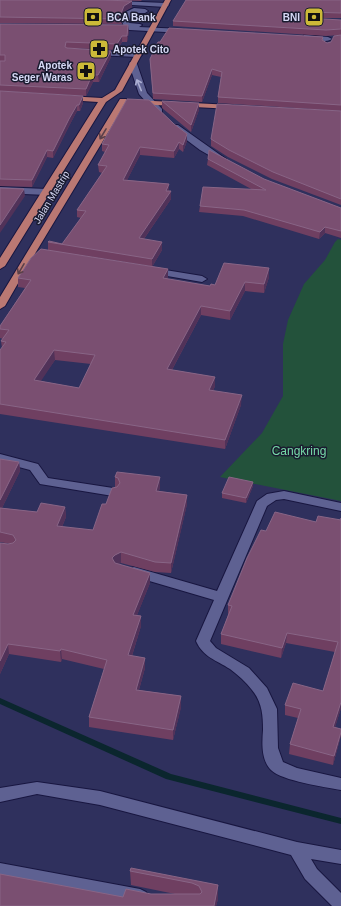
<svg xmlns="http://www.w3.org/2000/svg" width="341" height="906" viewBox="0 0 341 906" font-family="Arial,sans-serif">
<rect width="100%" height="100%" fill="#2f305d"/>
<!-- green -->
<path fill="#23523b" d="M338,239L341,240V501L220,477L262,433L283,396V344L288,320L304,284L325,260L335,242Z"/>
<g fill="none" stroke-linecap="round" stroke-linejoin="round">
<!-- stream -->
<path fill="#0b262e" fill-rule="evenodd" d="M0,698L171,774L341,818V824L166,779L0,704Z"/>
<!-- minor casing -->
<g stroke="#181640" stroke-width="2">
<path id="minor" d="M117,1L166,3L169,5L166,7L115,4L114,3Z
M134,8L145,9L148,11L145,13H132L129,23L140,24L142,25L139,27L183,29L187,31L183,33L112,29V27L124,26L122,22L126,12Z
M304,35L328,37L332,39C326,43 309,41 303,37Z
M92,51L138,53L142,55L138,57L95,55H92Z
M130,62H136L137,64L147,93L162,109V113H156L139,94L129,64Z
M172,125H178L226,159L222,162L219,161L200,150L172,129L171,127Z
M0,187L47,189L51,192L47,195L0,193Z
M153,268L202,276L207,279L202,282L150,273L148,271L150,269Z
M0,454L38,464L48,478L113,488L117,489L119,492L117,495L113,496L40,484L30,470L0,462Z
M284,491L341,503V511L284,499L276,500L267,506L210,641L216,648L249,668L267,688L277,709L278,748L283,762L297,768L341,778V790C325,787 282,781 271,770C261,760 262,743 263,730C263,715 262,702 252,690C246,682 238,675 230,669C216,660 203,657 196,641L214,600L129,575L127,572L129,569L134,567L217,591L257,501L267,494Z
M37,782L100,791L297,842L341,850V864L311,859L317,869L341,893V906H332L305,879L291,855L100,805L37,794L0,802V788Z
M0,863L140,889L146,892L149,897L146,902L140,905L0,877Z"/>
</g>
<!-- major casing -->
<g stroke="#181640" stroke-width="2">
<path id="major" d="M165,0H171L122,91L106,102L5,266L0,269V258L98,102L67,100L63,98L67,96L102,98L115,90Z
M120,99H126L127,101L36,252L5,306L0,309V297Z
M134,100L232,105L236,107L232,109L137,104H134Z"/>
</g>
<!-- minor -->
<use href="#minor" fill="#5e6192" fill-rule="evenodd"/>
<!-- major -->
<use href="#major" fill="#ba7873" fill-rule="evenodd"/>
</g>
<!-- wall -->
<path fill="#6f3f61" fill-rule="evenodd" d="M0,0H142L141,1L109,0L132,1V7L125,11L121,19L122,24L0,23Z
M341,0V18H308L341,20V35L326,36L173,26V21Z
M0,24L129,31L127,42H122L117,50L66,48L111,57L99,82H93L86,96L0,91Z
M341,35V111L218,103V97L221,77L212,75L202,102L153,99L150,59L323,37V40L327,43L331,42Z
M0,91L83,103L80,111H77L69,126L53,158L47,157L32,187L0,186Z
M162,101L199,110L191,132L162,108Z
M341,111V205L272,179L228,157L211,146V139Z
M174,124L187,134V141L183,152L179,149L174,158L140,155L127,180L169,184V191L171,199L144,239L162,250L152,267L75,254L168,269L167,279L210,286L269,277L264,293L245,291L230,320L201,315L172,370L215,377V386L213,391L241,405L225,449L0,414V350L2,348L1,341L3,339L0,338V326L25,288L18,287V278L48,250V242L62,244L81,218L77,217V210L102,173L99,172L98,165L105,152L102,151V144ZM55,360L91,364L79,388L40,381Z
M208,159L341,208V238L325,233L319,239L243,216L199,212L200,206L253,190L207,165Z
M0,459L19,462L20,471L2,508L37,512L65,507L66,517L62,527L93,530L115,487V477L160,487L159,491L187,495V504L171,573L155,572L121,563L117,564L150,573V583L137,615L141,616V626L132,656L145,658V668L139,690L181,696V707L173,740L89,727V717L104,669L62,659L61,662L9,654L0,674L8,544H11L0,542Z
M253,482V486L246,503L222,498V493Z
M341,518V708L335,727L341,729V735L340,739L333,765L289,754L290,744L298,718L285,715V705L323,691L335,652L286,643L281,658L221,644V634L228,615V605L266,531L316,522L341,520Z
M130,871L218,885V899L216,906H0L123,897L151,894H175L131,885Z"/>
<!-- shaded-wall -->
<path fill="#513259" d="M132,1V7L125,11L121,19L120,16L124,6Z
M309,12V18L305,21V15Z
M128,25L129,31L127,42V36Z
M122,36V42L117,50V44Z
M111,51V57L99,82L98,75Z
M212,69V75L202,102V96Z
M92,75L93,82L86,96V89Z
M83,96V103L80,111L79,105Z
M199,103V110L191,132V125Z
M77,105V111L69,126L53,158V151L69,119Z
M187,134V141L183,152V145Z
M179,142V149L174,158V151Z
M140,147V155L123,188V180Z
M47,150V157L32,187V180Z
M169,184V191H171V199L139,246V238L166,191Z
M24,189L25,196L0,233V225Z
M325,227V233L319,239L320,232Z
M162,242V250L152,267V259Z
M269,268V277L264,293V284Z
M168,269V278L163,287V278Z
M245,282V291L230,320V311Z
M201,306V315L167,379V369Z
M54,350L55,360L35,390L34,380Z
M215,377V386L209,400V390Z
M242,395L241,405L225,449V440Z
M19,462L20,471L0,512V500Z
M160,477V487L156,501V491Z
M253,482V486L246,503V498Z
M187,495V504L171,573V563Z
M65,507L66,517L58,536L57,526Z
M121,552V563L115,565L112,558L115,555Z
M150,573V583L133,625V615Z
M141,616V626L129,665L128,655Z
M287,633L286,643L281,658L282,648Z
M8,644L9,654L0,674V661Z
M61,649L62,659L61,662L60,651Z
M145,658V668L136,700V690Z
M181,696V707L173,740V730Z
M341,702V708L332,737L333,727Z
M341,732L340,739L333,765L334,756Z
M218,885V899L216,906H214Z"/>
<!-- building -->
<path fill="#7a4f71" stroke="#886586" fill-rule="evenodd" d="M0,0H103L132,1L124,6L120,16L121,19L0,17Z
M186,0H341V13L309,12L305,15L307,18L341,20V29L326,30L173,21Z
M0,24L128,25L127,36H122L117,44L66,42L65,47L67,48L111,51L98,75H92L86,89L0,85V61H5V55H0Z
M169,28L323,37L322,40L327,43L331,42L334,36L341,35V105L218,97L222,72L212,69L202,96L153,93L150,59L158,42H160Z
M0,91L83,96L79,105H77L69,119L53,151L47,150L32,180L0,179Z
M127,99L149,100L174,124L187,134L183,145L179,142L174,151L140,147L123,180L169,184L166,191H171L139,238L162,242L152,259L48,242L49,241L62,244L86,211L77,210L107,166L98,165L109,145L102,144Z
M162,101L199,103L191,125Z
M217,104L341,111V199L273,172L229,150L211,139Z
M209,150L264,179L341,208V231L325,227L320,232L244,210L200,206L203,187L266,190L208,159Z
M0,188L24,189L0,225Z
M41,249L168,269L163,278L210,286L211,284L215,285L224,263L269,268L264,284L245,282L230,311L201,306L167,369L215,377L209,390L242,395L225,440L0,404V350L6,342L1,341L9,330L0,329V326L31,280L18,278L31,258ZM54,350L95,355L79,388L34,380Z
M0,459L19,462L0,500Z
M117,472L160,477L156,491L187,495L171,563L155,562L121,552L115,555L112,558L115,563L150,573L133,615L141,616L128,655L145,658L136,690L181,696L173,730L89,717L107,660L61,649L60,651L8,644L0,661V543L8,544L13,543L16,540L13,535L0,532V508L37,512L41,503L65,507L57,526L93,530L102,504H106L112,488L117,487L120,483L118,478L115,477Z
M229,477L253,482L246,498L222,493Z
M275,512L316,522L318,516L341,520V518V702L333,727L341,729V732L334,756L290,744L301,709L285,705L293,683L323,691L338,642L287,633L282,648L221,634L232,606L228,605L247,558L261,530L266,531Z
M131,868L218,885L214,906H0V874L123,897L126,889L151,894H200L202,892L199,886L192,883L130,871Z"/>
<!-- one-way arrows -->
<defs><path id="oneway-shaft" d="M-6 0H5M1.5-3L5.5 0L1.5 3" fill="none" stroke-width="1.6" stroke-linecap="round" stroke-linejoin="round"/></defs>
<use stroke="#acafd2" href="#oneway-shaft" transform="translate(139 85) rotate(-112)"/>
<g stroke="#5a404a">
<use href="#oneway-shaft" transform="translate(103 134) rotate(121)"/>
<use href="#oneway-shaft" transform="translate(21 269) rotate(120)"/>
</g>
<!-- icons -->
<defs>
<g id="bank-square" transform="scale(1)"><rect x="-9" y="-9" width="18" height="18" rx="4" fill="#ccb938" stroke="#1a1b2f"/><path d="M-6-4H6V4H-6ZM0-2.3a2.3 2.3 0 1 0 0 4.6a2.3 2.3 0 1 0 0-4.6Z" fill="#111"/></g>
<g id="pharmacy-square" transform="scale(1)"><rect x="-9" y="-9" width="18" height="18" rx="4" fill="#ccb938" stroke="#1a1b2f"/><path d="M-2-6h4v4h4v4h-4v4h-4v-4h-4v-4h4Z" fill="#111"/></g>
</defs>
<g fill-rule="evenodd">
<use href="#bank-square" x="93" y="17"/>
<use href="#bank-square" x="314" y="17"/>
<use href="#pharmacy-square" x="99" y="49"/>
<use href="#pharmacy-square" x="86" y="71"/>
</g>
<g text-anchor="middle" stroke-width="3" stroke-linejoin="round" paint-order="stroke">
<!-- far-poi labels -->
<g font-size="10" font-weight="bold" fill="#d6d9f5" stroke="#1a1b2f" text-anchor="start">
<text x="107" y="21">BCA Bank</text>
<text x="300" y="21" text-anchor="end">BNI</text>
<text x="113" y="53">Apotek Cito</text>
<text x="72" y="69" text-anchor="end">Apotek<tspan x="72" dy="12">Seger Waras</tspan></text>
</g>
<!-- far-street labels -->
<g font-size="10" fill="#d6d9f5" stroke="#1a1b2f">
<text transform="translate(51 197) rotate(-59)" y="4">Jalan Mastrip</text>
</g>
<!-- park labels -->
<g font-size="12" fill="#76daa8" stroke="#1a1b2f">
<text x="299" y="455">Cangkring</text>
</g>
</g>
</svg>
